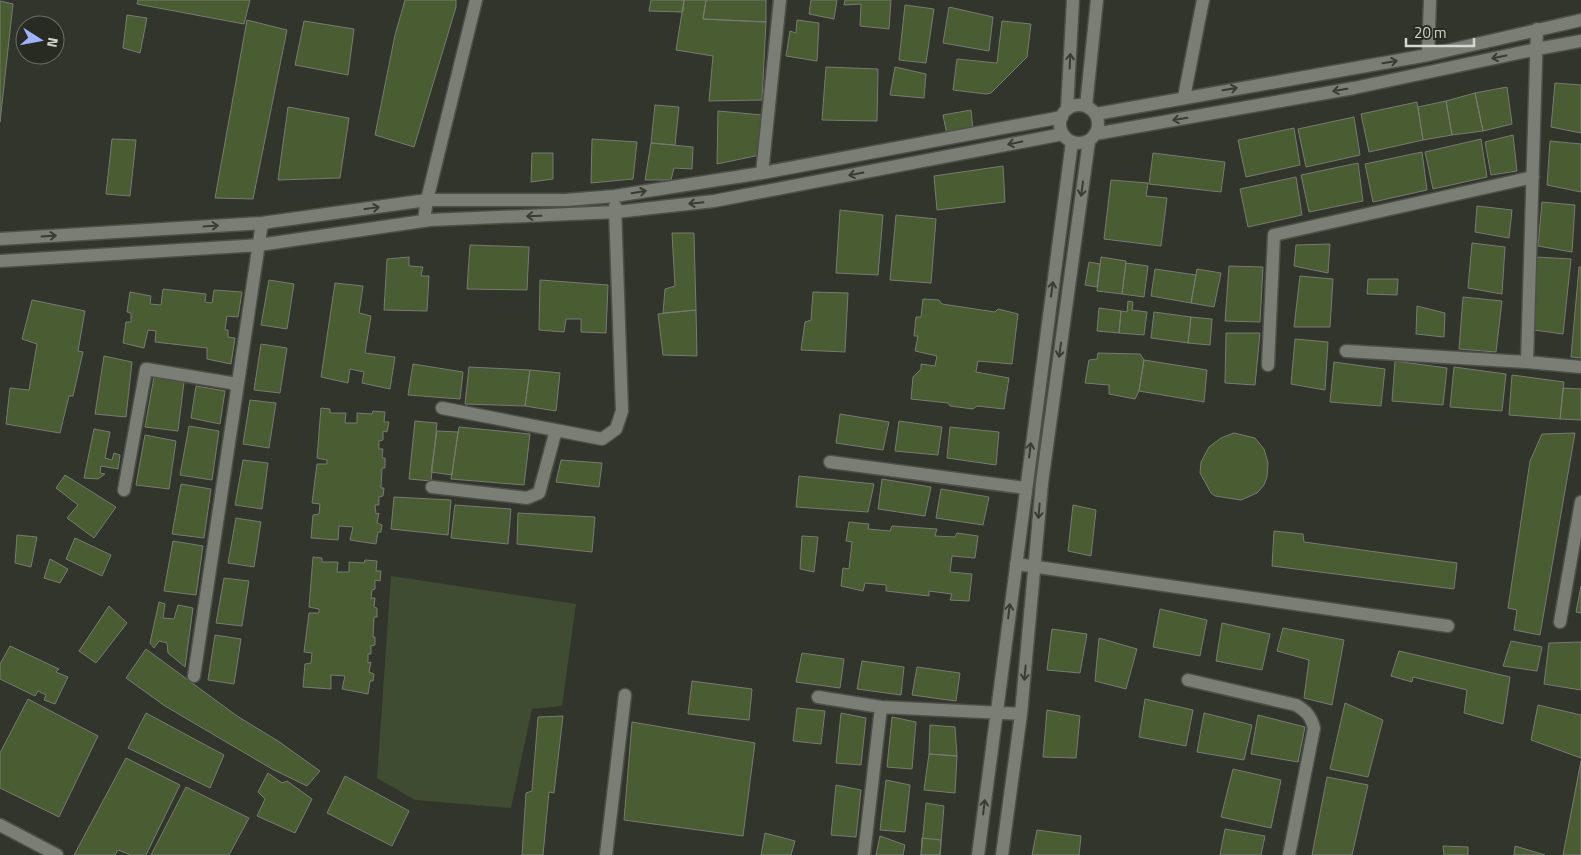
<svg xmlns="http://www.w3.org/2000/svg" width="1581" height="855" viewBox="0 0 1581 855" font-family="'Titillium Web',sans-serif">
<rect width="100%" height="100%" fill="#31352c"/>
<!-- green -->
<path fill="#404c31" d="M391,576L576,604L562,706L532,709L511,808L415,800L377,778Z"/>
<!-- building -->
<path fill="#4a5c32" stroke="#777b71" d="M138,0H250L244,24L137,4Z
M405,0H456V7L414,147L375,135L395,35Z
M651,0H684L683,12L649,11Z
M684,0H706L703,19L766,22L762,100L709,101L713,56L676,50Z
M706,0H766V22L703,19Z
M811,0H837L834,19L809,14Z
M845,0H891L889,29L860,26L861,4L844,5Z
M0,1L13,4L0,122Z
M905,5L934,9L926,63L899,60Z
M949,7L993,17L989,51L943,43Z
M127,15L147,18L140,53L123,48Z
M247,20L287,30L253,199L215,198Z
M797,20L819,23L817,61L786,56L790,31L796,33Z
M304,21L354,29L348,75L295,65Z
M1002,21L1031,24L1027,57L991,93L986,94L953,90L957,59L997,63Z
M826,67L878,69L877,121L822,120Z
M895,67L926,74L924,98L890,95Z
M1555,83L1581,85V133L1551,127Z
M1507,87L1512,124L1483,131L1475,93Z
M1475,93L1483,131L1452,135L1446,101Z
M1446,101L1452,135L1423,140L1418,107Z
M1417,102L1423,140L1369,152L1361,114Z
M655,105L679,107L675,145L651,143Z
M288,107L349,118L340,178L278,180Z
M971,110L973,129L947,135L943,115Z
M718,111L762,115L760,155L717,164Z
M1354,117L1360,155L1306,167L1298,129Z
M1294,128L1300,165L1246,177L1238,140Z
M1513,135L1517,171L1491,175L1485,142Z
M112,139L136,140L130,196L106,194Z
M592,139L637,142L633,179L591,183Z
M1481,139L1487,177L1433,189L1425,152Z
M1550,141L1581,144V192L1547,185Z
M651,143L693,147L692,169L674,168L671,180H645Z
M1422,152L1427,190L1373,202L1365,164Z
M532,153H553V179L531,182Z
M1153,153L1225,162L1221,192L1149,184Z
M1358,163L1363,201L1309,212L1301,175Z
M1003,166L1005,202L937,210L934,176Z
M1296,177L1302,215L1248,227L1240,189Z
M1111,180L1148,183L1146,196L1167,198L1161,246L1104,239Z
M1542,202L1575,205L1572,252L1538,246Z
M1477,206L1512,210L1509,238L1475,232Z
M840,210L883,215L878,275L836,273Z
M896,215L936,219L931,283L890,280Z
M672,233H694L696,310L663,313L665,289L675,286Z
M1472,243L1505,247L1502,294L1468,288Z
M1330,244L1328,273L1294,266L1296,245Z
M470,245L529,247L527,290L467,289Z
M409,257V266L423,267L421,276H429L427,311L384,310L387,259Z
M1101,257L1126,261L1122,294L1097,291Z
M1536,257L1571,259L1563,334L1534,330Z
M1089,262L1100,264L1097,287L1085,285Z
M1126,263L1148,266L1144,297L1122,294Z
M1229,266L1263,267L1260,322L1225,321Z
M1579,267H1581V358L1571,357Z
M1155,269L1196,275L1191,303L1151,296Z
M1197,269L1221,273L1214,307L1191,303Z
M1300,276L1333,279L1330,327H1294Z
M1368,279H1398L1397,295L1367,294Z
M269,280L294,284L287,329L261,325Z
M540,280L608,285L606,333L581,332V319H566L564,332L539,330Z
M335,283L363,286L359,313L371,316L365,353L395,357L390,389L362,383L364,372L350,369L348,383L321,377Z
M163,289L206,294L205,302L212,303L214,290L242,292L238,317L227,316L225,330H228V337L235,338L231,364L207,359V348L155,342L156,331L148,330L144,348L123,343L126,322H131V313L127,312L130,292L151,296L150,304L161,305Z
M813,292L848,293L845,352L801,350L805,322L811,320Z
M1463,297L1502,301L1496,352L1459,349Z
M923,299L939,300L942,304L995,312L998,309L1018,314L1012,364L978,361L976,372L1009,378L1004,409L977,406L973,409L950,406L948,403L911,399L913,377L921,369V364L935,366L937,356L915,351L918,336H914L916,317H921Z
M32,300L85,311L78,351L83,352L73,396H69L60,433L6,424L10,388L29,390L37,344L22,339Z
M1128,301L1133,302L1132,310L1147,312L1144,335L1119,333L1121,311L1127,312Z
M1417,306L1445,313L1444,337L1416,334Z
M1099,308L1121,311L1119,333L1097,331Z
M696,310L697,356L663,355L658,314Z
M1154,312L1191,317L1188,343L1151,338Z
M1191,317L1212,319L1210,345L1188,343Z
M1226,333H1260L1255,385L1225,383Z
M1295,339L1328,342L1325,390L1291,384Z
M261,344L287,348L280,393L254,390Z
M1098,353L1140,354L1144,360L1139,391L1135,399L1109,394V385L1085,383L1089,360L1097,359Z
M104,356L132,362L126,417L95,414Z
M1144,360L1207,370L1204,402L1139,391Z
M1395,361L1447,368L1443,405L1392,401Z
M1334,362L1385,369L1381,406L1330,402Z
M413,364L463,372L460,399L408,395Z
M469,367L530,370L525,406L465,404Z
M1454,367L1506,374L1502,411L1450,407Z
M530,370L560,373L556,411L525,406Z
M1512,375L1564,382L1560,419L1509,415Z
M154,377L184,382L178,431L145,427Z
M196,386L225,391L220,424L191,418Z
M1563,388L1581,389V420L1560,419Z
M250,400L276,403L269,448L243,444Z
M321,408L330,409V413H346L345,423H357V413L372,414L373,411L385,412L384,422H389L387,432L383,431V440L379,441V449H383L382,458H385V468H382L381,488H384L383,496L379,497V505H375L376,514L379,513L377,523L382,525L381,532H378L376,544L350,540L353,527L339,526L338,540L311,538L313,515L319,514L320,504L312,503L317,464H327V460L317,458Z
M840,414L889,422L883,450L836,443Z
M415,421L437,423L431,481L409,479Z
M899,421L942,427L938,455L895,451Z
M189,426L219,431L212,480L180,475Z
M459,427L530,434L524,485L451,479Z
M950,427L999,432L996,465L947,458Z
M94,429L110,432L105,458L112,460L114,453L120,455L118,469L101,466L100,473L105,474L98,479L84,478Z
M437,431L458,432L452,475L431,472Z
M1234,433L1255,438L1264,449L1268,463L1267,477L1264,485L1257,493L1241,500L1215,496L1211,493L1200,473L1201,462L1209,447L1221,438Z
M1575,433L1540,635L1514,630L1517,610L1508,608L1530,461L1542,434Z
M145,435L176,441L169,489L136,485Z
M243,460L268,463L262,509L235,505Z
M561,460L602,463L599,487L556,482Z
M65,475L116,507L94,538L67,518L78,505L56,488Z
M799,476L874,484L868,512L796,507Z
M882,479L931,487L925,516L878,509Z
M181,484L211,489L204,538L172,534Z
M941,489L989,497L983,525L936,518Z
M394,497L451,500L448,535L391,529Z
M455,505L511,509L508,544L451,538Z
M1073,505L1096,510L1091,556L1068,551Z
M518,513L595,517L592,552L517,544Z
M236,518L261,522L254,567L228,563Z
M849,522L869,524L868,529L890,531L892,526L937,529L935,536L955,537L957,533L978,536L975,558L952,556L950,572L972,574L969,601L950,600L952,594L929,591V596L886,591V585L865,583L863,591L841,586L843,568L849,569L852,542L846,541Z
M1274,531L1303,534L1304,542L1457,563L1454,589L1272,566Z
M17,535L37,537L31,567L15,563Z
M802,536L818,537L814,572L800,569Z
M75,538L111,555L102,576L66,559Z
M173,541L203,546L196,595L164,591Z
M313,557L322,558V562H338L337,572H349V562L364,563L365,560L377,561L376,571H381L380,581L375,580V589L372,590L371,598H375L374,607L377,608V617H374L373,637H375V645L371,646V654H368V663L371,662L369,672L374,674L373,681H370L368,694L342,689L345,676L331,675V689L303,687L305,664L311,663L312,653L304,652L309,613H319V609L309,607Z
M50,559L68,569L60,583L44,578Z
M224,578L249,581L242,626L216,623Z
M1581,586V613L1576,612Z
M159,602L165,604L163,618L174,619L178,605L193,608L185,667L168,653L167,643L159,641L154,648L150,643Z
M109,606L127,623L96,663L79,651Z
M1160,609L1207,620L1200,656L1153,647Z
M1222,623L1270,634L1262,670L1216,661Z
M1283,628L1344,640L1332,705L1304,698L1309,660L1277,651Z
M1052,629L1087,634L1080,673L1047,670Z
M215,635L241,639L234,684L208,680Z
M1099,638L1137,649L1126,689L1095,681Z
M1511,641L1542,647L1537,671L1503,666Z
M1581,642V690L1544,684L1549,643Z
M10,646L59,669L56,672L68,677L55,704L44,700L46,695L38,691L35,696L0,679V664Z
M146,649L237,716L278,741L320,771L307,786L272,769L165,706L126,678Z
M1399,651L1510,677L1503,724L1464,713L1467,690L1413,677L1412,682L1391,676Z
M802,653L844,659L840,688L796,682Z
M862,661L904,667L901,695L857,689Z
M917,667L960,673L956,701L912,695Z
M692,681L752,689L749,720L688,714Z
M28,699L98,736L59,817L0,788V753Z
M1145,699L1193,710L1186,746L1139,737Z
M1345,703L1383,720L1368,777L1330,769Z
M1538,705L1581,715V758L1531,740Z
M797,708L825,711L821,744L793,741Z
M1047,710L1080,716L1076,758L1043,757Z
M146,713L224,755L210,788L128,748Z
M841,713L866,718L861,765L836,763Z
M1204,713L1252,725L1244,760L1197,752Z
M1258,715L1305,727L1298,762L1251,754Z
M563,716L554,793L549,792L543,855H522L526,793L532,791L538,717Z
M892,717L916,722L912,769L887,767Z
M632,722L755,743L743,836L624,820Z
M930,725L955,727L957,756L929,754Z
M929,754L957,756L955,793L924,790Z
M126,758L180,785L146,855H131L118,850L115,855H74Z
M1581,761V855H1563Z
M1233,769L1281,780L1271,828L1221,817Z
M268,773L282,783L287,781L312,799L295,833L257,816L265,799L258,792Z
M345,776L409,811L392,846L327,813Z
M1327,777L1368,785L1352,855H1312Z
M886,780L910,785L905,832L880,830Z
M836,785L861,790L856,837L831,835Z
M186,787L249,818L229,855H151Z
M926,803L944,806L940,855H921Z
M1225,829L1265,836L1261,855H1220Z
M1037,830L1081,836L1079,855H1032Z
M765,833L795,841L791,855H761Z
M880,836L905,845L903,855H876Z
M922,838L941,840L940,855H921Z
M1443,846L1468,847V855H1444Z
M1515,846L1545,855H1514Z"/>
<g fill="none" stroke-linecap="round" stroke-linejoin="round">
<!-- minor casing -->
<g stroke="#4d5049" stroke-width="15">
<path id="minor" d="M1428,55L1430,0
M1184,97L1203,0
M1060 124a19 19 0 1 1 38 0a19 19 0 1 1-38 0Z
M1086,106L1097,0
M1067,109L1073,0
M1096,114L1428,55L1581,20
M1095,134L1354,88L1537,49L1581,41
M762,173L780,0
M424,220L427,200L476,0
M0,239L262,223L427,200H566L615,196L762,173L1062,117
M0,261L259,245L430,220L616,212L714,201L1063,134
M1346,351L1527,362L1581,367
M1527,362L1537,29
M1268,365L1274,235L1533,177
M442,408L602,439L616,429L622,411L615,206
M830,462L1025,488
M432,487L527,498L539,493L556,430
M124,490L146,369L237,384
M1016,564L1448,626
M1560,622L1581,502
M194,676L262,223
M1188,680L1296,705C1306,711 1311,716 1314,728L1289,855
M818,697L881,707L1021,714
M0,825L57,855
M606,855L625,695
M864,855L881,707
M978,855L1072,142
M1002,855L1021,714L1042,483L1089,141"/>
</g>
<!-- minor -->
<use href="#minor" stroke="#7a7e74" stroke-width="12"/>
</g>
<!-- one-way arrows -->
<defs><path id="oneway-shaft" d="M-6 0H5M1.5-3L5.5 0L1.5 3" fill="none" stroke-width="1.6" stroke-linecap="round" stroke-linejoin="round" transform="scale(1.25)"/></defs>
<g stroke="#383c32">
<use href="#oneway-shaft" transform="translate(1499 57) rotate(168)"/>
<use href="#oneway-shaft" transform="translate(1070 61) rotate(-87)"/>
<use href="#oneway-shaft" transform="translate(1390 62) rotate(-10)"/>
<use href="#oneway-shaft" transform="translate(1230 89) rotate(-10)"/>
<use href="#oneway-shaft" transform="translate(1340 90) rotate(170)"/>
<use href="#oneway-shaft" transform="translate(1180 119) rotate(170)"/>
<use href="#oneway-shaft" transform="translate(1015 143) rotate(169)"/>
<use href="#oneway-shaft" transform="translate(856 174) rotate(169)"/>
<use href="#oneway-shaft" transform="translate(1082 189) rotate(98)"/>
<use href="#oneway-shaft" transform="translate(639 192) rotate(-9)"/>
<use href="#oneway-shaft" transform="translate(696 203) rotate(174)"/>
<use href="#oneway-shaft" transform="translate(372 208) rotate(-8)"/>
<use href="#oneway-shaft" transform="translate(534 216) rotate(178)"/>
<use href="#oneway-shaft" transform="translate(211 226) rotate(-4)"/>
<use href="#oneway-shaft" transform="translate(49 236) rotate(-4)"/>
<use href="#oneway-shaft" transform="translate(1052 289) rotate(-82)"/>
<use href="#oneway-shaft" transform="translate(1060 350) rotate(98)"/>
<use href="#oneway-shaft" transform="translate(1030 450) rotate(-83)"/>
<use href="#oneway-shaft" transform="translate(1039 511) rotate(95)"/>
<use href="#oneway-shaft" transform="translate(1009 611) rotate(-83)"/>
<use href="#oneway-shaft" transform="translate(1025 673) rotate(95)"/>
<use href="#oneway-shaft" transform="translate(984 807) rotate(-83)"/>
</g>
<!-- north arrow -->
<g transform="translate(40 40) rotate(101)"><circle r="24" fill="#272b22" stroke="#6c6f68"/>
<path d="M0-4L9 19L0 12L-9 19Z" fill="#9fb3fd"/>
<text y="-8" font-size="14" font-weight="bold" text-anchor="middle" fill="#d4d6d1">N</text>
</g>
<!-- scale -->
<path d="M1406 38v8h68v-8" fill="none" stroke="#d4d6d1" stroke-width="2.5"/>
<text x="1414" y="38" font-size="15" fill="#d4d6d1" stroke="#272b22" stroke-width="4" paint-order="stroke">20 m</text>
</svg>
